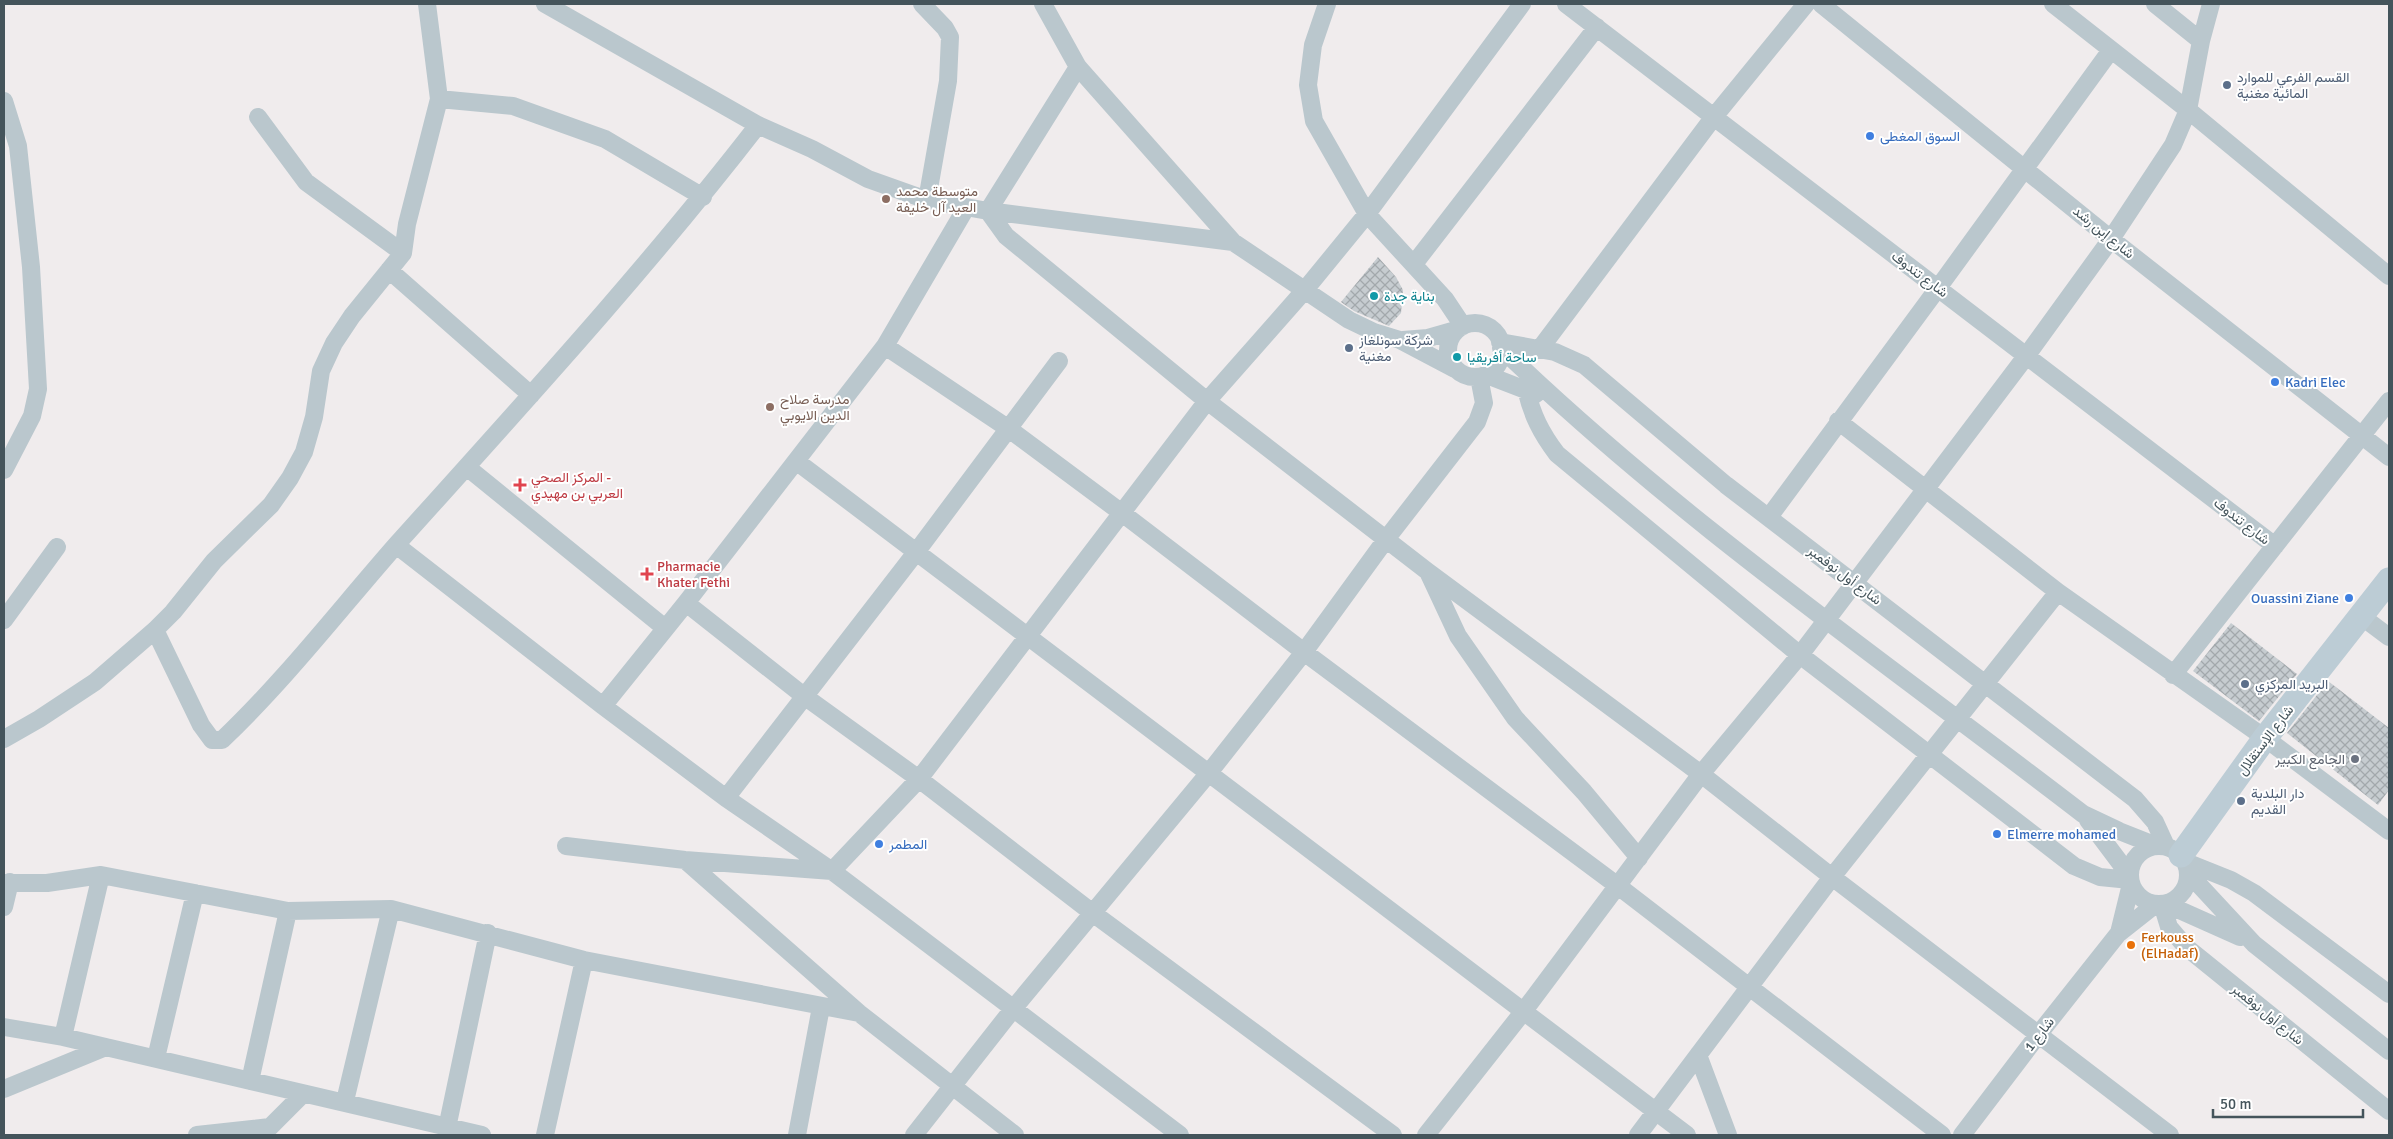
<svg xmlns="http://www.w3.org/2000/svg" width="2393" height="1139" viewBox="0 0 2393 1139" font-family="Signika,Vazirmatn,sans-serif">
<defs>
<pattern id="building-cross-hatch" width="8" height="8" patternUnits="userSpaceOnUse" patternTransform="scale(1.25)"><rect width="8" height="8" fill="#c6ccd0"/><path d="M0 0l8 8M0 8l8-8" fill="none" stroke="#a2a8ac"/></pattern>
</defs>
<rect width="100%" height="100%" fill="#f0eced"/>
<!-- building -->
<path fill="url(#building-cross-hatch)" d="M1378,257L1396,277L1403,290L1401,313L1389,326L1354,311L1341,302Z
M2231,623L2297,674L2259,721L2193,671Z
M2328,681L2389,728V790L2378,805L2287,733Z"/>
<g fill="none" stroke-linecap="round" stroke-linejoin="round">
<!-- street -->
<path stroke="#bac7cd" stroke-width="18" d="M545,4L758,125L812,149L868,179L927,200L988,211L1233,242
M922,4L945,28L950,37L948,81L927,200
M1043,4L1078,67L1233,242L1349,320L1374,332L1400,340L1455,369
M1327,4L1313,45L1308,85L1314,121L1367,214L1445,299L1463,326
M1566,4L2275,546
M1821,4L2111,239L2389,457
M2053,4L2188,110L2389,276
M2155,4L2201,41
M1078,67L988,211L1006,236L1207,401L1427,571L1701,774L1832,877L2170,1135
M439,99L513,106L605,139L703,197
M4,101L18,146L31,267L38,389L32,416L4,470
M258,117L306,182L403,253
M1414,264L1597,27
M389,270L531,395
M1448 350a27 27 0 1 1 54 0a27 27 0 1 1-54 0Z
M1403,340L1428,338L1456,330
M1500,342L1555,352L1584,365L1726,485L2135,799L2155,822L2166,846
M885,346L1009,429L1122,513L1304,652L1618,886L1942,1135
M1501,348C1679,520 1887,663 2083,814L2119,831L2157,846
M1539,350L1713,118L1806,4
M1487,375L1536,394
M1526,389C1532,415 1541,433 1557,454L1800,655L2074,866L2100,877L2130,880
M1838,421L2058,592L2265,738L2389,831
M796,461L1687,1135
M468,468L665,628
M1769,517L1938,288L2111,50
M396,545L603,706L726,798L832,871L1180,1135
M1429,574L1458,636L1515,718L1584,792L1639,858
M686,603L804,696L919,779L1094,914L1393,1135
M2361,616L2389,637
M4,620L57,547
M155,630L201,725L212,740H222C286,679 339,610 397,544C520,407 645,271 758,125
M2173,675L2389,401
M603,706L686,603L885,346L966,208
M4,739L39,719L95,682L155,630L173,612L214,561L271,505L290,478L304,452L314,417L321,371L334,343L352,316L403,253L407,224L439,99L427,4
M726,798L917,551L1059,361
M2088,820L2130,876
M2130 875a29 29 0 1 1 58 0a29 29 0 1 1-58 0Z
M566,846L685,860L832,871L919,779L1207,401L1304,291L1367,214L1522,4
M685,860L859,1013L1015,1135
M2186,862L2231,880L2254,893L2389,994
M2189,874L2254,944L2389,1051
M4,883H47L101,875L288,911L391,909L584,960L859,1013
M2162,904L2169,927L2186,947L2389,1111
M2166,904L2240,937
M4,907L10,882
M2119,933L2131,884
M4,1027L63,1037L482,1135
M63,1037L101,875
M1698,1055L1728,1135
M156,1058L195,893
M250,1081L288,911
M4,1089L106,1047
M345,1101L391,909
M447,1128L488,933
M197,1135L270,1127
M262,1135L303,1094
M545,1135L584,960
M797,1135L821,1007
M914,1135L1013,1009L1208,774L1304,652L1387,538L1477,422L1484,403L1479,377
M1426,1135L1523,1012L1701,774L1800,655L2027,355L2111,239L2173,145L2188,110L2201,41L2211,4
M1638,1135L1832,877L2058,592
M1962,1135L2038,1035L2118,934L2156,904"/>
<!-- secondary -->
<path stroke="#bcccd5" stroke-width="25" d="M2181,855L2265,738L2389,580"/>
</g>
<!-- markers -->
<g fill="#5c6f8a" stroke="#fff" stroke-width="2">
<circle cx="2227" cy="85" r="5"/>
<circle cx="1349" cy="348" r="5"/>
<circle cx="2245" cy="684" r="5"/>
<circle cx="2241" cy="801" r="5"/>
</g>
<g fill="#3f7fe0" stroke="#fff" stroke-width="2">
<circle cx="1870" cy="136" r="5"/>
<circle cx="2275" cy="382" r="5"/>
<circle cx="2349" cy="598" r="5"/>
<circle cx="1997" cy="834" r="5"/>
<circle cx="879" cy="844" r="5"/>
</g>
<g fill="#8d6e63" stroke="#fff" stroke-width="2">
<circle cx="886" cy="199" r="5"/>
<circle cx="770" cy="407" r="5"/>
</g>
<g fill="#0f9aa8" stroke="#fff" stroke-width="2">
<circle cx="1374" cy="296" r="5"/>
<circle cx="1457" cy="357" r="5"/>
</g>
<g fill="#e0444e" stroke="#fff" stroke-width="2">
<path d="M517.5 477.5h5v5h5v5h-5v5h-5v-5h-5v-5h5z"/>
<path d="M644.5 566.5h5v5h5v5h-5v5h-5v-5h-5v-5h5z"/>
</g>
<circle fill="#6b7280" stroke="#fff" stroke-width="2" cx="2355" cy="759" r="5"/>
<circle fill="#e8710a" stroke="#fff" stroke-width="2" cx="2131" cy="945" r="5"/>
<g text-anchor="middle" stroke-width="4" stroke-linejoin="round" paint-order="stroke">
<!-- service labels -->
<g font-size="14" fill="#4e5e75" stroke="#fff" text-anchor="start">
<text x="2237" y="82">القسم الفرعي للموارد<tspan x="2237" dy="16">المائية مغنية</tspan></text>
<text x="1359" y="345">شركة سونلغاز<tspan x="1359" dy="16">مغنية</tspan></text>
<text x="2255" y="689">البريد المركزي</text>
<text x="2251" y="798">دار البلدية<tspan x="2251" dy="16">القديم</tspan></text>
</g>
<!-- shop labels -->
<g font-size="14" fill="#366cbe" stroke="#fff" text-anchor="start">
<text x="1880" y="141">السوق المغطى</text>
<text x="2285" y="387">Kadri Elec</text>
<text x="2339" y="603" text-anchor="end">Ouassini Ziane</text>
<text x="2007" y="839">Elmerre mohamed</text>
<text x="889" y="849">المطمر</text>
</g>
<!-- education labels -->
<g font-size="14" fill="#785e54" stroke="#fff" text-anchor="start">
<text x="896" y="196">متوسطة محمد<tspan x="896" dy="16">العيد آل خليفة</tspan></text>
<text x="780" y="404">مدرسة صلاح<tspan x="780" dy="16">الدين الايوبي</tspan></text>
</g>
<!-- street labels -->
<g font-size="14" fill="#44545b" stroke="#fff">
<text transform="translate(2104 232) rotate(39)" y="5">شارع إبن رشد</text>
<text transform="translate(1920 274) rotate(37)" y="5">شارع تندوف</text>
<text transform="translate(2242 521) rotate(38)" y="5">شارع تندوف</text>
<text transform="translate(1845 575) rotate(37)" y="5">شارع أول نوفمبر</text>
<text transform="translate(2265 740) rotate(-53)" y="5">شارع الإستقلال</text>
<text transform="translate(2268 1014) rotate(39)" y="5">شارع أول نوفمبر</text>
<text transform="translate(2039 1034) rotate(-52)" y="5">شارع 1</text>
</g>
<!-- culture labels -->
<g font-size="14" fill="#0d838f" stroke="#fff" text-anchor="start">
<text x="1384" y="301">بناية جدة</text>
<text x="1467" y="362">ساحة أفريقيا</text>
</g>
<!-- health labels -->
<g font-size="14" fill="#be3a42" stroke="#fff" text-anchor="start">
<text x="531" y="482">المركز الصحي -<tspan x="531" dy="16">العربي بن مهيدي</tspan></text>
<text x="657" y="571">Pharmacie<tspan x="657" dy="16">Khater Fethi</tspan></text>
</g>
<!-- worship labels -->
<g font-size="14" fill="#5b616d" stroke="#fff" text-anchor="end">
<text x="2345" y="764">الجامع الكبير</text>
</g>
<!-- food labels -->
<g font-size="14" fill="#c56008" stroke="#fff" text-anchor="start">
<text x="2141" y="942">Ferkouss<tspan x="2141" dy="16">(ElHadaf)</tspan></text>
</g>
</g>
<!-- border -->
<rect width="2393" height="1139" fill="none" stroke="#44545b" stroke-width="10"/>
<!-- scale -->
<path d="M2213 1109v8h150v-8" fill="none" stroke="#44545b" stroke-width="2.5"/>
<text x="2220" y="1109" font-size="15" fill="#44545b" stroke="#ffffff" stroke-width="4" paint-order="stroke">50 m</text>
</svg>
